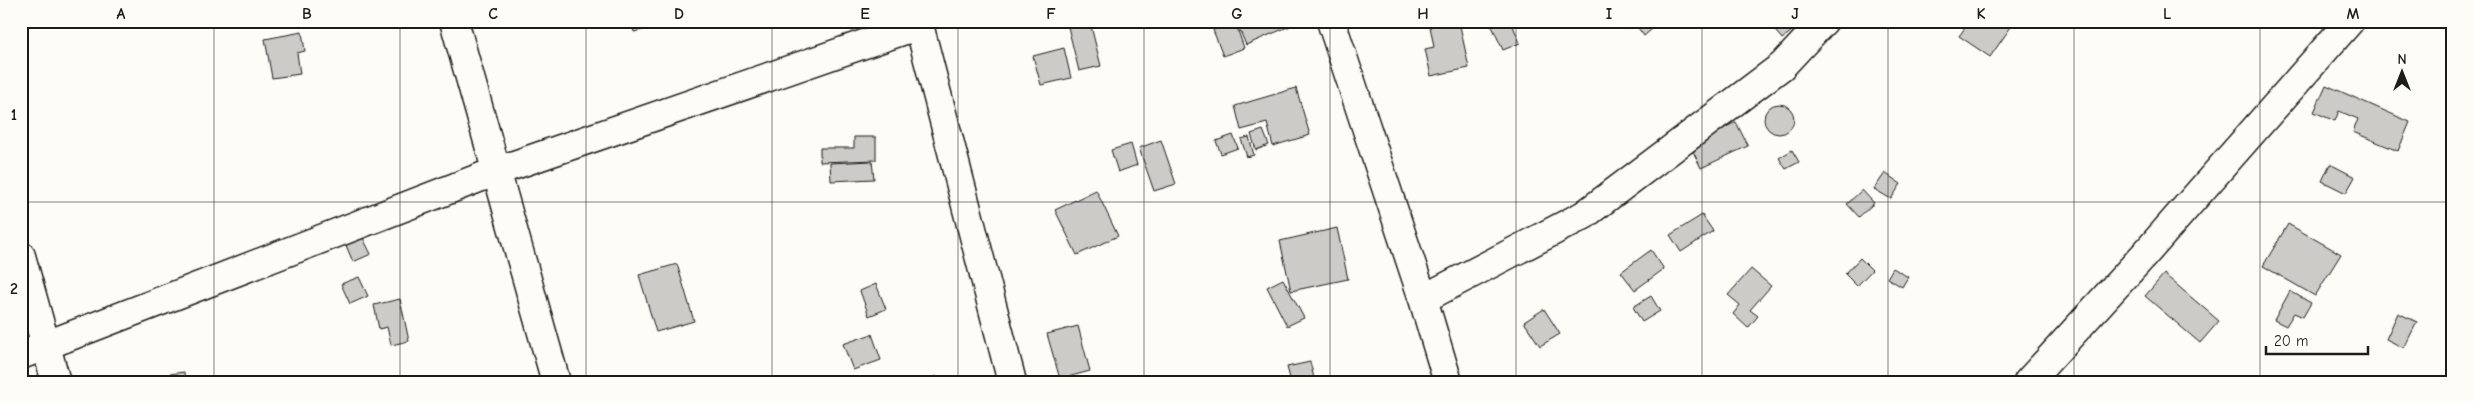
<svg xmlns="http://www.w3.org/2000/svg" width="2474" height="403" viewBox="0 0 2474 403" font-family="'Comic Neue',sans-serif">
<rect width="100%" height="100%" fill="#fdfcf7"/>
<filter id="ink" filterUnits="userSpaceOnUse"><feTurbulence type="fractalNoise" baseFrequency=".02" numOctaves="2"/><feDisplacementMap in="SourceGraphic" scale="10" xChannelSelector="R" yChannelSelector="G"/><feConvolveMatrix kernelMatrix="1 2 1 2 8 2 1 2 1" color-interpolation-filters="sRGB"/></filter>
<g filter="url(#ink)">
<!-- building -->
<path fill="#cccbc8" stroke="#1c1c1c" d="M631,21H654L655,27L634,32Z
M1236,21H1288L1290,26L1246,45Z
M1429,21H1459L1469,68L1431,76L1425,49L1434,47Z
M1511,21L1520,43L1503,50L1490,22Z
M1618,21H1628L1630,24L1624,29Z
M1633,21H1648L1653,28L1644,36Z
M1767,21H1804L1782,39Z
M1970,21H2015L1990,57L1959,36Z
M1090,22L1101,66L1079,71L1068,27Z
M1235,22L1244,48L1223,56L1213,30Z
M302,32L305,51L297,53L300,74L272,78L265,39Z
M1064,48L1071,78L1041,85L1033,56Z
M2326,85L2410,122L2398,151L2353,132L2358,119L2339,111L2335,121L2314,112Z
M1296,88L1310,135L1273,146L1267,123L1241,130L1235,106Z
M1764 119a15 15 0 1 1 30 0a15 15 0 1 1-30 0Z
M1736,122L1748,146L1701,168L1690,145Z
M1263,130L1269,145L1256,150L1251,134Z
M1233,135L1238,148L1221,154L1216,141Z
M854,137H876V160L820,162V148H854Z
M1249,137L1254,155L1247,157L1241,139Z
M1161,140L1176,184L1154,191L1139,148Z
M1131,144L1137,165L1118,172L1111,150Z
M1792,150L1799,162L1786,169L1779,158Z
M872,161L874,179L831,181L830,163Z
M2330,164L2355,177L2346,193L2322,181Z
M1885,173L1901,184L1891,199L1874,189Z
M1096,190L1118,236L1077,255L1055,210Z
M1862,190L1874,203L1859,217L1847,204Z
M1702,215L1713,231L1681,252L1670,235Z
M2288,224L2341,254L2315,296L2263,266Z
M1337,228L1348,279L1291,291L1280,241Z
M362,236L371,254L353,262L345,243Z
M1651,250L1664,269L1635,290L1621,272Z
M1860,258L1872,270L1857,286L1845,274Z
M677,264L694,321L656,332L639,275Z
M1893,268L1908,277L1902,287L1887,278Z
M1751,269L1771,286L1750,310L1758,316L1748,328L1733,314L1740,305L1728,295Z
M2164,274L2219,321L2200,343L2145,296Z
M359,277L368,296L350,304L341,284Z
M1283,279L1304,318L1287,326L1267,287Z
M876,284L886,309L869,316L860,291Z
M2290,291L2311,303L2303,317L2294,313L2286,326L2274,320Z
M1651,296L1660,311L1642,322L1633,307Z
M400,299L409,341L391,345L387,327L379,329L374,305Z
M1544,309L1560,334L1540,346L1524,322Z
M2398,313L2417,322L2404,348L2386,339Z
M1078,326L1090,371L1060,379L1047,334Z
M872,334L881,360L853,370L843,344Z
M1310,362L1315,382H1291L1287,367Z
M184,372L185,382H171L170,374Z
M936,376L939,382H927Z"/>
<g fill="none" stroke-linecap="round" stroke-linejoin="round">
<!-- minor casing -->
<g stroke="#1c1c1c" stroke-width="31">
<path id="minor" d="M454,21L556,382
M918,21L1012,382
M1331,21L1423,299L1448,382
M21,256L56,382
M1423,299L1584,215L1782,66L1824,21
M21,355L497,171L919,25
M2028,382L2145,254L2350,21"/>
</g>
<!-- minor -->
<use href="#minor" stroke="#fdfcf7" stroke-width="28"/>
</g>
</g>
<!-- grid -->
<path fill="none" stroke="#1c1c1c" stroke-width="1" stroke-opacity="0.55" d="M214,21V382M400,21V382M586,21V382M772,21V382M958,21V382M1144,21V382M1330,21V382M1516,21V382M1702,21V382M1888,21V382M2074,21V382M2260,21V382M21,202H2453"/>
<!-- margin -->
<rect width="2474" height="403" fill="none" stroke="#fdfcf7" stroke-width="55"/>
<!-- north arrow -->
<g transform="translate(2402 72)" stroke="#fdfcf7" stroke-width="4" paint-order="stroke">
<path d="M0-4L9 19L0 12L-9 19Z" fill="#1c1c1c"/>
<text y="-8" font-size="14" font-weight="bold" text-anchor="middle" fill="#1c1c1c">N</text>
</g>
<!-- scale -->
<path d="M2266 346v8h102v-8" fill="none" stroke="#1c1c1c" stroke-width="2.5"/>
<text x="2274" y="346" font-size="15" fill="#1c1c1c" stroke="#fdfcf7" stroke-width="4" paint-order="stroke">20 m</text>
<rect x="28" y="28" width="2418" height="348" fill="none" stroke="#1c1c1c" stroke-width="2"/>
<g font-size="16" text-anchor="middle" font-weight="bold" fill="#1c1c1c">
<text x="121" y="19">A</text>
<text x="307" y="19">B</text>
<text x="493" y="19">C</text>
<text x="679" y="19">D</text>
<text x="865" y="19">E</text>
<text x="1051" y="19">F</text>
<text x="1237" y="19">G</text>
<text x="1423" y="19">H</text>
<text x="1609" y="19">I</text>
<text x="1795" y="19">J</text>
<text x="1981" y="19">K</text>
<text x="2167" y="19">L</text>
<text x="2353" y="19">M</text>
<text x="14" y="120">1</text>
<text x="14" y="294">2</text>
</g>
</svg>
